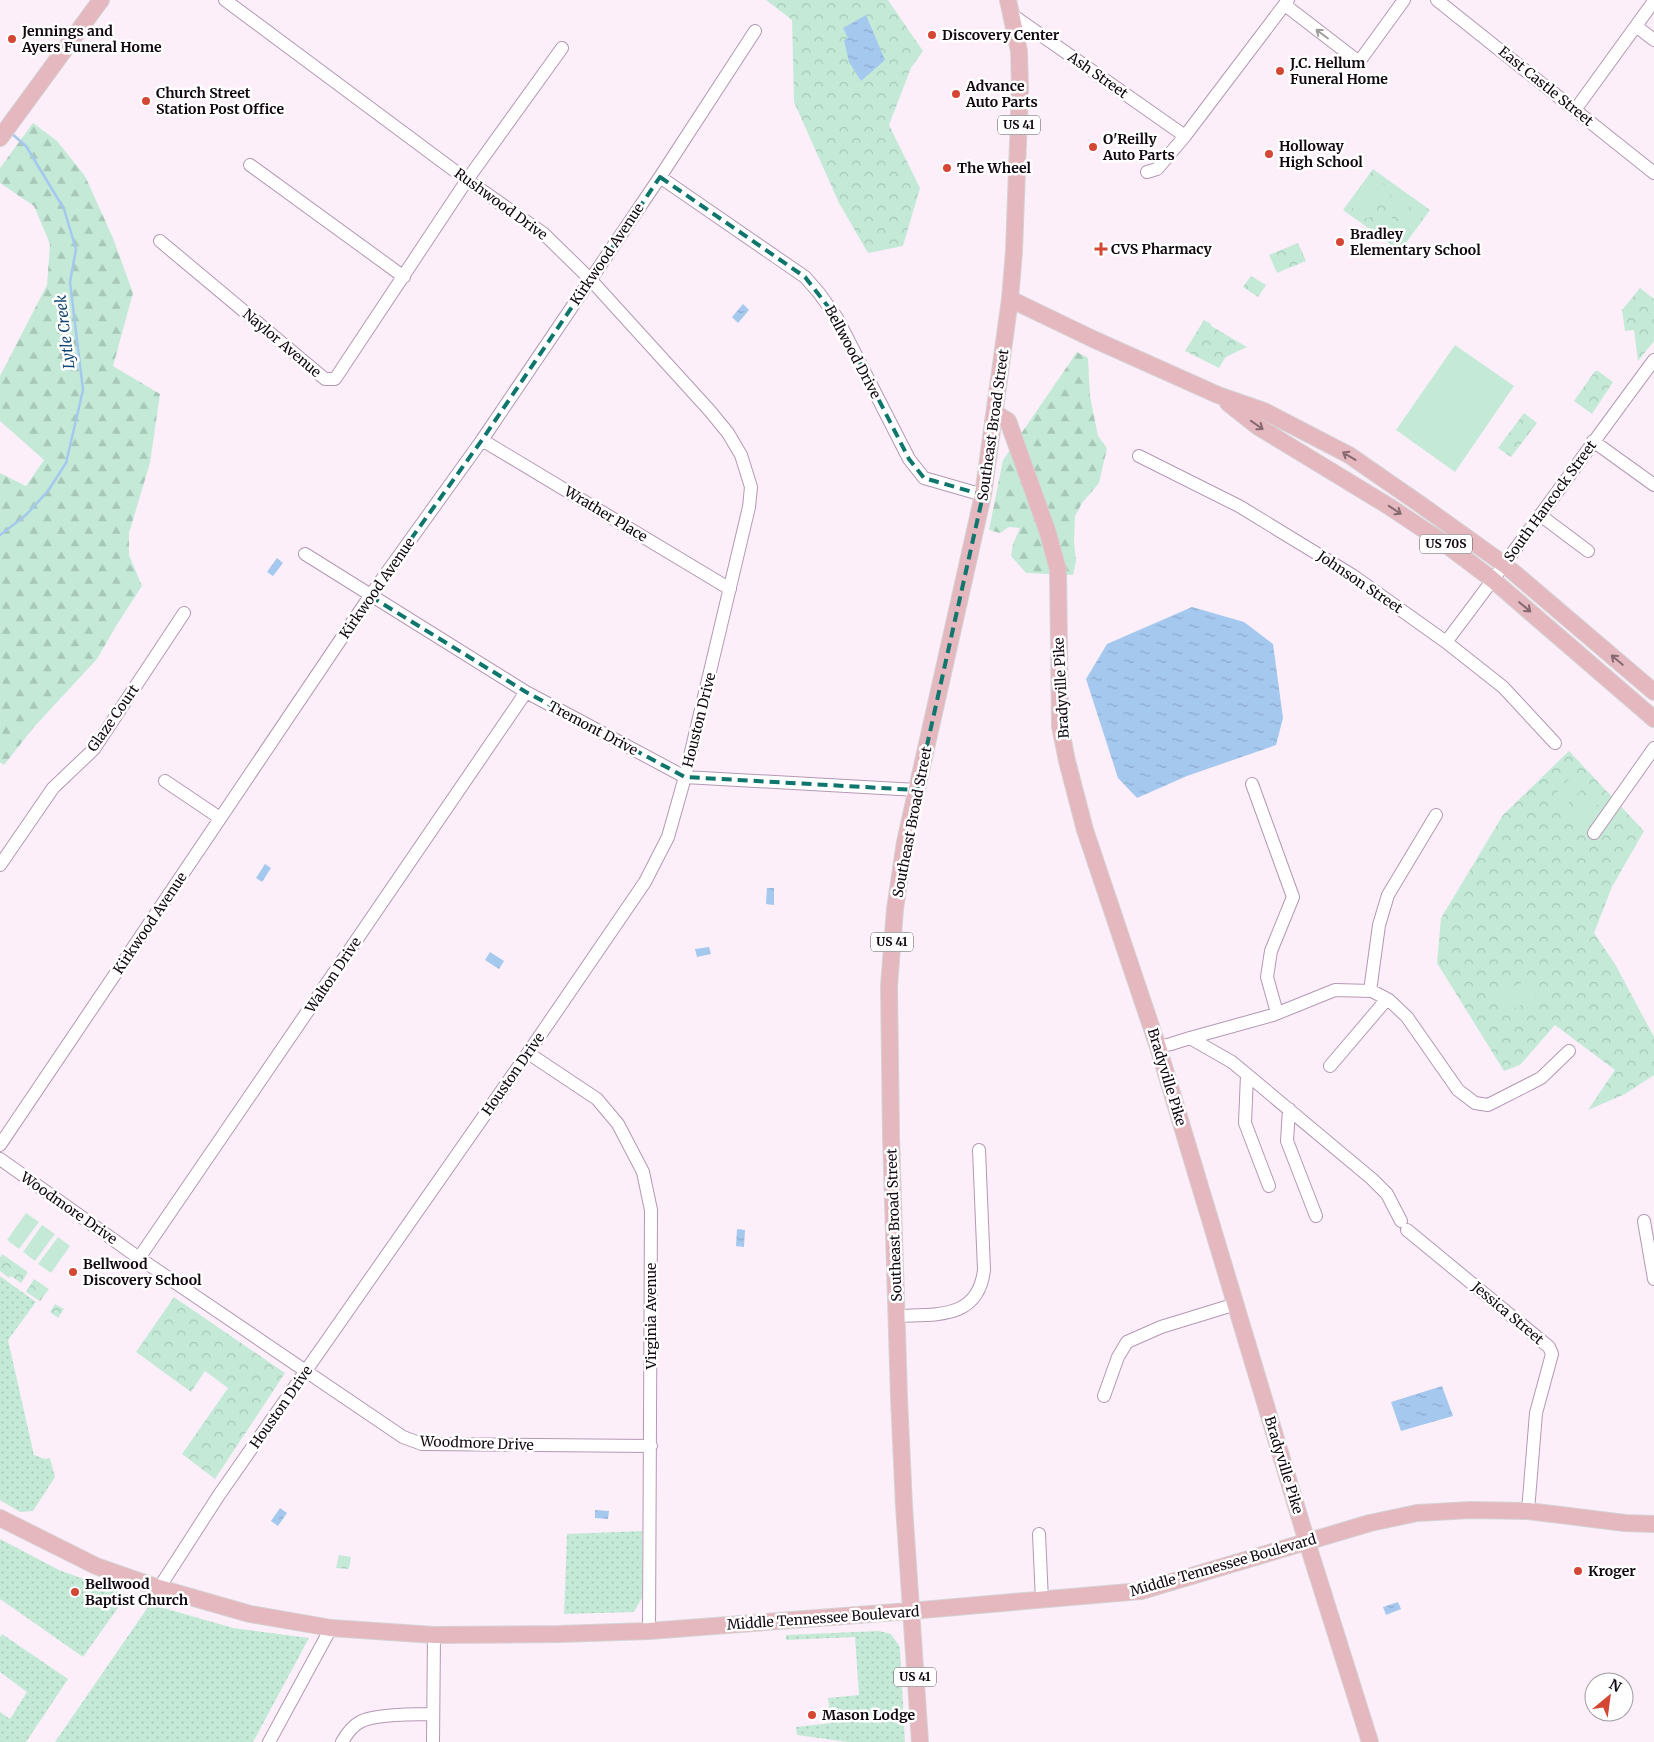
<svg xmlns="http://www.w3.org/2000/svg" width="1654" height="1742" viewBox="0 0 1654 1742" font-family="Merriweather,serif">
<defs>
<pattern id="grass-dots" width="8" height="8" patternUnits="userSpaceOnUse" patternTransform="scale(1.25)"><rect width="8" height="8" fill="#c4ead7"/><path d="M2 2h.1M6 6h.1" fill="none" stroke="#a7c7b8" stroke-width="1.8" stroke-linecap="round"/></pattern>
<pattern id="forest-firs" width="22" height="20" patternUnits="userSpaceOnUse" patternTransform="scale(1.25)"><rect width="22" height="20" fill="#c4ead7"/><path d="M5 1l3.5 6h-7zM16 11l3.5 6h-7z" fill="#a7c7b8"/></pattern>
<pattern id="park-crowns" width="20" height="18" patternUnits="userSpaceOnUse" patternTransform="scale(1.25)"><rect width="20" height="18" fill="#c4ead7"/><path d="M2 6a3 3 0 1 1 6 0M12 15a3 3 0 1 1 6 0" fill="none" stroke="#a7c7b8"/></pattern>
<pattern id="water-ripples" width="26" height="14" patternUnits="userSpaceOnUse" patternTransform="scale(1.25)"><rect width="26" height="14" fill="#a5c8ef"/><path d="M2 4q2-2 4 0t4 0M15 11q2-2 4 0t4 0" fill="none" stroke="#8daacc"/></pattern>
</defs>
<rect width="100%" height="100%" fill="#fceffa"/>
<!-- grass -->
<path fill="url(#grass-dots)" d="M0,1276L36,1302L8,1340L34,1455L45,1459L50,1458L55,1477L33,1511L20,1512L0,1500Z
M642,1531V1598L634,1612L564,1614L567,1534Z
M0,1539L59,1570L127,1595L83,1657L0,1599Z
M150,1604L233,1628L309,1638L253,1742H55Z
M879,1631L891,1634L900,1647L905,1742H848L797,1735L796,1727L831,1723L828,1698L859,1695L855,1637L786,1640V1635Z
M2,1634L68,1679L26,1742H0V1712L10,1719L27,1692L0,1672V1637Z"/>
<!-- forest -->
<path fill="url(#forest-firs)" d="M33,123L57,141L85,176L113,238L133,293L113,366L160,394L150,463L129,533V555L142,586L116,626L97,659L34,727L4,765L0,762V473L26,486L44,460L0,421V376L47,285L50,244L34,206L0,183V168Z
M1077,352L1088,358L1090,396L1098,436L1107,448L1099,483L1082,503L1075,516L1074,542L1076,561L1073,575L1026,573L1011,556L1013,544L1020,528L1009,527L1000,533L989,530L1003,460Z"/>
<!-- park -->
<path fill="url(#park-crowns)" d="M766,0H888L923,51L911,68L889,125L920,188L903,246L868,253L839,203L794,102L792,20Z
M1373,169L1430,210L1400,251L1343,210Z
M1298,243L1306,261L1277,273L1269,255Z
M1251,276L1266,285L1258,297L1243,287Z
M1640,288L1654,299V341L1638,361L1634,330L1625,331L1622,310Z
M1204,320L1211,324V326L1247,347L1230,355L1225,358L1219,368L1185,351Z
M1595,371H1598L1613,382L1592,414L1574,401Z
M1524,413L1537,423L1511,457L1498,448Z
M1569,751L1644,831L1612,887L1594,933L1615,964L1654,1037V1075L1625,1094L1588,1110L1615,1070L1555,1025L1520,1065L1504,1071L1437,963L1441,918L1503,815Z
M2,1254L28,1272L21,1283L11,1276L9,1278L0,1271V1258Z
M34,1279L49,1289L40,1301L26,1292Z
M174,1297L285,1373L215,1479L182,1454L228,1388L205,1371L191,1392L136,1352Z
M55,1304L64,1309L58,1318L50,1312Z
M339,1555L351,1557L349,1569L336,1568Z"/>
<!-- garden -->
<path fill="#c4ead7" d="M1370,175L1390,189L1368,219L1348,205Z
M1396,189L1403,194L1392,209L1385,205Z
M1406,197L1413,202L1402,217L1395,212Z
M1419,206L1426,211L1415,226L1408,221Z
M1381,210L1388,215L1377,230L1370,225Z
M1391,217L1398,222L1387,237L1380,232Z
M1404,226L1411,231L1400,246L1393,241Z
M1455,345L1514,386L1455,472L1396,430Z
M1571,777L1583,788L1560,812L1549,801Z
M1588,793L1599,803L1576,828L1565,818Z
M1527,980L1536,997L1507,1012L1498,995Z
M26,1213L39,1222L19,1249L7,1240Z
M42,1225L55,1234L35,1261L23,1252Z
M58,1237L70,1246L51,1273L38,1264Z"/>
<!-- water -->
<path fill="url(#water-ripples)" d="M866,15L885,60L861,81L849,62L844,40L848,38L843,28Z
M743,304L749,310L738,323L732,317Z
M277,558L283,563L273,576L267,572Z
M1192,607L1244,622L1273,644L1283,718L1276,745L1187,776L1137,798L1118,778L1086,679L1107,644Z
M265,864L271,868L262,882L256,878Z
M767,888H774V905L766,904Z
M709,947L711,954L697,957L695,949Z
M490,952L504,961L499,969L485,960Z
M737,1229L745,1230L744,1247L736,1246Z
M1442,1386L1453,1416L1401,1431L1391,1402Z
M280,1508L287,1513L278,1526L271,1521Z
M595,1510L609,1511L608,1519L595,1518Z
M1398,1602L1401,1609L1386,1615L1383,1607Z"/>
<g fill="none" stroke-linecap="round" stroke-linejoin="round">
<!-- stream -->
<path stroke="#a5c8ef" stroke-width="2.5" d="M0,535L26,515L48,491L66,463L83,390L70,282L76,249L64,209L26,146L11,133"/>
<!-- minor casing -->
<g stroke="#b598b3" stroke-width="14">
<path id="minor" d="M1437,0L1654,173
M1285,5L1359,62L1404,0
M1011,14L1185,136
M1636,26L1654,40
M1575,110L1654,1
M250,165L404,277
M1147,172L1157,169L1185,136L1288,0
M660,177L805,277L819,293L837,318L909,459L924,478L983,495
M160,241L325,379H335L467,180L562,48
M482,440L730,589
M1593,441L1654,485
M1139,456L1239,506L1352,575L1446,642L1503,687L1555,743
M1540,515L1588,551
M305,554L526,692L685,777L917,790
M1446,642C1517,549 1584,454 1654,360
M165,781L220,818
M1252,784L1293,897L1271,951L1267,977L1277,1013
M1594,833L1654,748
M0,865L53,788L94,749L184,613
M1370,991L1379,925L1388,895L1436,815
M1190,1038L1232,1062L1372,1179L1387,1194L1401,1221
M1158,1047L1171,1044L1190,1038L1273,1015L1335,990L1372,991L1389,1000L1407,1017L1458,1090L1475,1103L1488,1105L1541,1078L1569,1051
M528,1053L597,1099L618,1124L643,1172L651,1210L649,1631
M1330,1066L1387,999
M1247,1075L1245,1123L1269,1186
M1289,1109L1287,1141L1316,1216
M0,1145L370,596L482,440L660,177L755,31
M0,1159L139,1258L403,1437L422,1444L651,1446
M1644,1221L1654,1279
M1407,1230L1549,1347L1552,1354L1536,1413L1528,1511
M139,1258L526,692
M897,1316C936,1314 978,1320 984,1270L979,1150
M1104,1396L1118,1357L1127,1342L1161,1327L1236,1304
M1039,1534L1042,1601
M159,1588L219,1495L528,1053L645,882L668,837L685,777L749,507L751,487L741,455L728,433L710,411L590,279L544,234L467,180L225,0
M269,1742L331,1628
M342,1742C346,1735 352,1726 360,1722C373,1714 416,1714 433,1714
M433,1742L434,1635"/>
</g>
<!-- major casing -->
<g stroke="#d4d3d4" stroke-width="18">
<path id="major" d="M0,138L101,0
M1010,299L1093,339L1218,395L1264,411L1349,455L1424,507L1505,565L1654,692
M1228,403L1257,426L1390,507L1444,543L1493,580L1654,719
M995,413L1008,421L1048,533L1058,570L1060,726L1067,761L1085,830L1159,1050L1307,1542L1370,1742
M0,1518L96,1566L159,1588L250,1614L331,1628L434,1635L559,1634L649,1631L910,1611L1141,1591L1370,1523L1417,1513L1471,1510L1528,1511L1625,1523L1654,1524
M920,1742L904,1506L899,1398L891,1136L889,986L895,909L905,842L983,495L1010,299L1014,251L1020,89L1019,51L1008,0"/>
</g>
<!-- minor -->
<use href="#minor" stroke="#fff" stroke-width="12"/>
<!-- major -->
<use href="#major" stroke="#e5b7bf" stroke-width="16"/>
</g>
<!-- one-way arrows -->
<defs><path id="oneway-shaft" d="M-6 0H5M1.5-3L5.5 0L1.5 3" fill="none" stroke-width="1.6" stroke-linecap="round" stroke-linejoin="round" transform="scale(1.25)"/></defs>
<use stroke="#a09ca0" href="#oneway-shaft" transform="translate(1322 34) rotate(-143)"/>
<g stroke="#866871">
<use href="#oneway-shaft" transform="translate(1257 425) rotate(35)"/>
<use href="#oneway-shaft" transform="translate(1349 456) rotate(-149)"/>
<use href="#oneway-shaft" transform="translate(1395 510) rotate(34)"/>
<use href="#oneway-shaft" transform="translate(1525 607) rotate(40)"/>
<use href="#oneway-shaft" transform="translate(1617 660) rotate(-140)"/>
</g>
<!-- marked area -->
<path fill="none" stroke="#0f766e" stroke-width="4" stroke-dasharray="10 6" stroke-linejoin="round" d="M660,177L805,277L837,318L909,459L924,478L983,495L917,790L685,777L526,692L370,596L482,440Z"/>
<!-- markers -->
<g fill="#d44734" stroke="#fff" stroke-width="2">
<circle cx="932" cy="35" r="5"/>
<circle cx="12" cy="39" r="5"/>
<circle cx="1280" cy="71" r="5"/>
<circle cx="956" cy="94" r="5"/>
<circle cx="146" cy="101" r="5"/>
<circle cx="1093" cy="147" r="5"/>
<circle cx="1269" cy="154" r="5"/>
<circle cx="947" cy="168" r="5"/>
<circle cx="1340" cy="242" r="5"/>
<path d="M1098.5 241.5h5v5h5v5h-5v5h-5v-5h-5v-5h5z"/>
<circle cx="73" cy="1272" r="5"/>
<circle cx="1578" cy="1571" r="5"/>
<circle cx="75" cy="1592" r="5"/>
<circle cx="812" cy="1715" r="5"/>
</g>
<g text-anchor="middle" stroke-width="5" stroke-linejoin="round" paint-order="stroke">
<!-- shield labels -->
<g fill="#fff" stroke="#595258" stroke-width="1">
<rect x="998" y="115.5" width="42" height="19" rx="4"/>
<rect x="1420" y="534.5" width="52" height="19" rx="4"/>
<rect x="871" y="932.5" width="42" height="19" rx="4"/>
<rect x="894" y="1667.5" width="42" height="19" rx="4"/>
</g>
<g font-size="12" font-weight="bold" fill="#120811">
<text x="1019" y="129">US 41</text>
<text x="1446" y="548">US 70S</text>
<text x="892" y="946">US 41</text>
<text x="915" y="1681">US 41</text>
</g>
<!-- poi labels -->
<g font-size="14" font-weight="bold" fill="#120811" stroke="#fff" text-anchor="start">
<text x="22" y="36">Jennings and<tspan x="22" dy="16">Ayers Funeral Home</tspan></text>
<text x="942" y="40">Discovery Center</text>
<text x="1290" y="68">J.C. Hellum<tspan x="1290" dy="16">Funeral Home</tspan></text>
<text x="966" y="91">Advance<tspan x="966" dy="16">Auto Parts</tspan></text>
<text x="156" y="98">Church Street<tspan x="156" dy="16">Station Post Office</tspan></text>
<text x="1103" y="144">O'Reilly<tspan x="1103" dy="16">Auto Parts</tspan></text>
<text x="1279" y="151">Holloway<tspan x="1279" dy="16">High School</tspan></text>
<text x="957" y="173">The Wheel</text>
<text x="1350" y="239">Bradley<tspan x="1350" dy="16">Elementary School</tspan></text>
<text x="1111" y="254">CVS Pharmacy</text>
<text x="83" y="1269">Bellwood<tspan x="83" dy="16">Discovery School</tspan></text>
<text x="1588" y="1576">Kroger</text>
<text x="85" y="1589">Bellwood<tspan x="85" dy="16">Baptist Church</tspan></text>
<text x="822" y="1720">Mason Lodge</text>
</g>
<!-- street labels -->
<g font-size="14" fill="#120811" stroke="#fff">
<text transform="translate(1098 75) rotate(35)" y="5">Ash Street</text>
<text transform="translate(1546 86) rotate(39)" y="5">East Castle Street</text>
<text transform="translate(501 204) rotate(36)" y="5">Rushwood Drive</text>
<text transform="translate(607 254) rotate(-56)" y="5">Kirkwood Avenue</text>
<text transform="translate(282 343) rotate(40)" y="5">Naylor Avenue</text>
<text transform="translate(853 352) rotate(62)" y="5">Bellwood Drive</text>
<text transform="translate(993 425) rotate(-82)" y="5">Southeast Broad Street</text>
<text transform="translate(1550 501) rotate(-54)" y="5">South Hancock Street</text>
<text transform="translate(606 514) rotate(31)" y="5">Wrather Place</text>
<text transform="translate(1360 582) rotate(34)" y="5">Johnson Street</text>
<text transform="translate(377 588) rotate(-55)" y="5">Kirkwood Avenue</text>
<text transform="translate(1061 688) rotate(-93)" y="5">Bradyville Pike</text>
<text transform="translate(113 718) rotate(-55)" y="5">Glaze Court</text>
<text transform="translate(699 720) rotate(-76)" y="5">Houston Drive</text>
<text transform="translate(593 728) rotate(28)" y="5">Tremont Drive</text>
<text transform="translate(912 822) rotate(-79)" y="5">Southeast Broad Street</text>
<text transform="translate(150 923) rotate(-56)" y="5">Kirkwood Avenue</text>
<text transform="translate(333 975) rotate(-56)" y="5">Walton Drive</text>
<text transform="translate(513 1074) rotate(-55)" y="5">Houston Drive</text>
<text transform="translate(1167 1077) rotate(73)" y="5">Bradyville Pike</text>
<text transform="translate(69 1208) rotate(35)" y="5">Woodmore Drive</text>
<text transform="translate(894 1225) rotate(-92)" y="5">Southeast Broad Street</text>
<text transform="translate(1508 1313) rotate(40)" y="5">Jessica Street</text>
<text transform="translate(651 1316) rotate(-90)" y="5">Virginia Avenue</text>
<text transform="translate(281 1407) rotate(-55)" y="5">Houston Drive</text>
<text transform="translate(477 1443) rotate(2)" y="5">Woodmore Drive</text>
<text transform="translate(1284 1465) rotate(73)" y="5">Bradyville Pike</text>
<text transform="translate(1223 1565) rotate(-16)" y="5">Middle Tennessee Boulevard</text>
<text transform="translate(823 1618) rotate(-4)" y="5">Middle Tennessee Boulevard</text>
</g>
<!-- water labels -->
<g font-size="15" font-style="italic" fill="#144575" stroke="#fff">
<text transform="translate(65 332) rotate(-97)" y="5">Lytle Creek</text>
</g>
</g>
<!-- north arrow -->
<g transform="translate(1609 1697) rotate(29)"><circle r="24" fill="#ffffff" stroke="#a09ca0"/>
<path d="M0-4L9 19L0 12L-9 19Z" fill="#d44734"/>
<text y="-8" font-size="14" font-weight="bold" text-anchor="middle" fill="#120811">N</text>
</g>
</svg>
